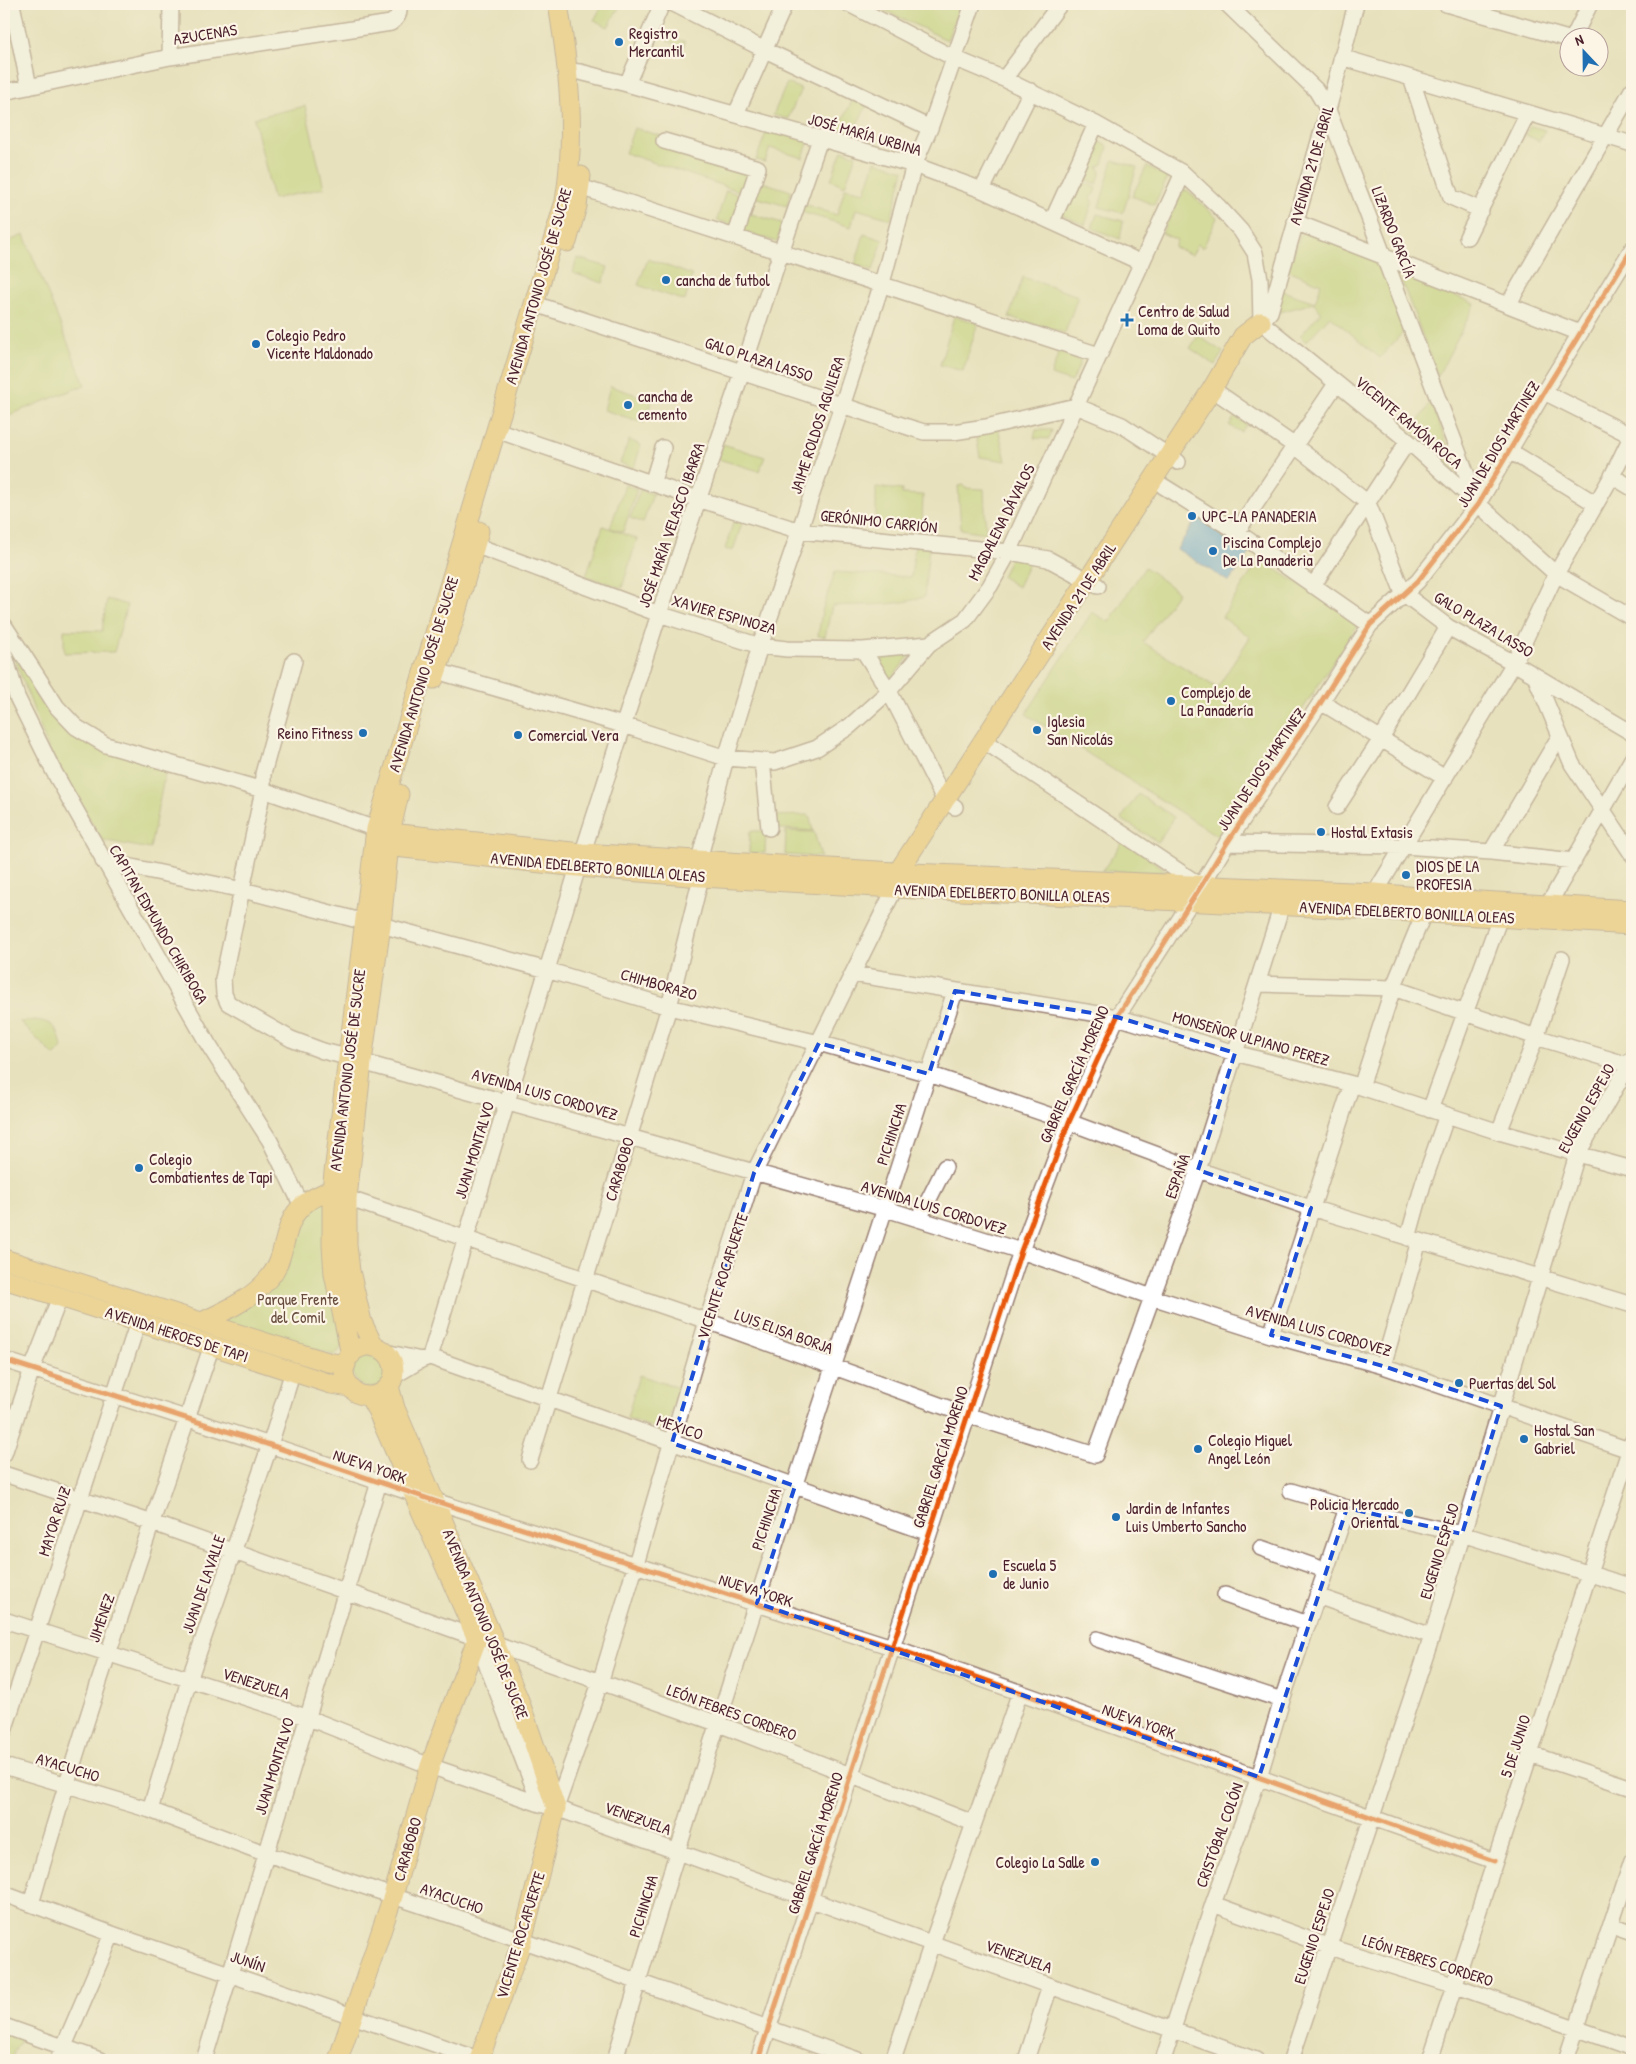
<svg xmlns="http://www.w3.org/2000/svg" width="1636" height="2064" viewBox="0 0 1636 2064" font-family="'Patrick Hand',sans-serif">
<rect width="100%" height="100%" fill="#fcf5e5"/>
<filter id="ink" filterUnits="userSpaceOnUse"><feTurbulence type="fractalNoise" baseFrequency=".02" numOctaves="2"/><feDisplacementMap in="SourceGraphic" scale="10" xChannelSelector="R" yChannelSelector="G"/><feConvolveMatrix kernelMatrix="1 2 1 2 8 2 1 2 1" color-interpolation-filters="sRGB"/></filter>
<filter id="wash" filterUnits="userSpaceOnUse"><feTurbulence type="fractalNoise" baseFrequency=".0096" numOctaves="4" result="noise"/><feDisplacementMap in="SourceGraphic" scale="20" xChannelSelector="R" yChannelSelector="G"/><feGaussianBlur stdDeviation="1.12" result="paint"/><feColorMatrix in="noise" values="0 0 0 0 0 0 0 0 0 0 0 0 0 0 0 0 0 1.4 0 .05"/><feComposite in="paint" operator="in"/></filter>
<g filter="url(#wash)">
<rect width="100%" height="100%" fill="#e8e1be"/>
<!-- green -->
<path fill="#bed275" stroke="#847850" d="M603,4H621L608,27L594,20Z
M886,4H961L947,40L884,10Z
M670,35L680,41L681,40L685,42L683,48L667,40Z
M787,83L801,89L788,119L773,115Z
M853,99L867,105L851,136L836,133Z
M305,106L324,188L273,199L254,118Z
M1530,126L1545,130L1539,141L1526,135Z
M634,128L661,136L752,170L745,193L625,153Z
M767,130L809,140L803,158L770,148L765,162L756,160Z
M1093,138L1108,147L1103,164L1098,167L1101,171L1097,184L1077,176Z
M842,150L856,155L845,186L831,180Z
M1113,160L1137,167L1123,213L1099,207Z
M875,161L904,170L891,219L856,209L851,227L801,212L804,204L837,215L845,188L865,192Z
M1147,166L1168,177L1154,205L1132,196Z
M1076,179L1097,188L1095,194L1090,197L1093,201L1085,225L1060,214Z
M759,181L791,191L787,206L754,197Z
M726,190L742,196L733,225L717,220Z
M1187,190L1217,218L1203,248L1198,244L1192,255L1174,247L1177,240L1162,233L1183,191Z
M748,213L782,223L777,242L742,231Z
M1097,214L1123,221L1120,239L1092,228Z
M1302,230L1383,260L1405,330L1380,358L1330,316L1306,342L1300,336L1321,312L1314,303L1276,313L1282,291L1315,302L1321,284L1288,270Z
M864,234L883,240L873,270L855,265Z
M24,235L85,385L4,417V243Z
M577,258L608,267L603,283L573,273Z
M648,259L692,275L685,301L638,285Z
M1407,275L1475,304L1438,376L1402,282Z
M1023,277L1078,296L1065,333L1009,317Z
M954,316L978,323L963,371L940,365Z
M1198,336L1223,352L1215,365L1190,348Z
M1059,352L1081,361L1072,382L1051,375Z
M610,386L652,400L644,423L604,410Z
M1431,402L1458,473L1412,431Z
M1235,417L1247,424L1241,432L1229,425Z
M998,427L1006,461L980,457L975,430Z
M1036,430H1052L1049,439L1034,438Z
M629,440L641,445L634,468L620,463Z
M723,444L765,457L759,471L718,459Z
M625,485L637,489L623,532L610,528Z
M964,485L965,488L984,489L986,533L961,529L958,486Z
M876,487L902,490V494L923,495L922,528L876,524Z
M640,490L653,494L643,523L630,518Z
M734,520L742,523L733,551L725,549Z
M603,526L637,539L622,588L586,576Z
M915,545L929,547L924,597C893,607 863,604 832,606L825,637L818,636L822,611L835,572L911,577Z
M1011,556L1031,559L1018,587L1002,577Z
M1260,559L1359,623L1219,837L1026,714L1092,612L1109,622L1145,567L1178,592L1143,642L1217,688L1250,637L1222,617Z
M107,599L127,605L114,652L64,653V630L102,631Z
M7,638L50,710L166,768L150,849L102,840L48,748Z
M874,652L912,653L889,681Z
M1138,794L1174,817L1158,842L1121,819Z
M809,815L813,831L769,828V816Z
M750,831H766L765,853H749Z
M786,831L814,832L821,857L785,855Z
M1124,840L1168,872L1102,871Z
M35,1020C54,1022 59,1030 62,1048L56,1055L54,1056L20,1022Z
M326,1197L342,1347L338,1352L333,1355L215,1320L236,1311L297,1222Z
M353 1371a17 17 0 1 1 34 0a17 17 0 1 1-34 0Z
M639,1375L679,1388L667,1426L661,1431L627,1418Z
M4,2023L26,2031L14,2052L12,2060H4Z"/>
<!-- water -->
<path fill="#68a7db" stroke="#596383" d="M1197,518L1250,553L1229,582L1177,549Z"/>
</g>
<g filter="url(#ink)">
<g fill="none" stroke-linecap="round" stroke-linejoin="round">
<!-- minor casing -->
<g stroke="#998074" stroke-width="18">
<path id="minor" d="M12,4L29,87
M674,4L763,49L930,128
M849,4L954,58L1004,79L1096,124L1183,173L1219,207L1241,231L1255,253L1260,279L1261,322
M1227,4L1316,90L1328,110L1478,504
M1446,4L1568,39
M1573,38L1590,4
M170,57L171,4
M1341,57L1632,144
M568,71L580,72L627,84L914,165L982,190L1142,263
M1411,78L1451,197L1481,210
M1004,79L1060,4
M627,84L662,4
M4,92L170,57L391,23C398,18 401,13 398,4
M736,114L785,4
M664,141L758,168L735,237
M569,185L580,187L1099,355
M982,190L1031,91
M1052,221L1096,124
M1295,222L1580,333
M1467,237L1528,113
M535,304L914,429L924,432H953L986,427L1076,406L1122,425L1178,462
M1508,305L1632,90
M1261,322L1408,441L1556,574L1632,618
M1261,322L1270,312L1328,110L1356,4
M1212,389L1295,446L1368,503L1403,593L1448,627L1514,663L1632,733
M1544,392L1632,436
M496,430L698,499L800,531L1009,552L1048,559L1098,586
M1510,451L1596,504
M1612,476L1632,488
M652,484L663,448
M1163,486L1237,532L1370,625
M1237,532L1336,384
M464,541L659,614L760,646L787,649L863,650L929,644
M1313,586L1408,441
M4,625L57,707L76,727L106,745L263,790L376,829
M863,650L889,691L945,801L955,807
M4,652L17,697L53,770L208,1044L270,1141L302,1206
M294,661L263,774V790L223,979L224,994L228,1003L291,1039L323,1051L347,1057
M426,668L623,725L726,758L775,762L817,748L850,726L889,691L929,644L965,620L990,586L1009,552L1183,173
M1535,676L1572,764L1632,854
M1321,702L1445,778
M984,741L1201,886
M762,761L769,828
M1337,807L1381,739L1448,627
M1227,843L1403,846L1491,852L1574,861
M1491,852L1559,737
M699,860L726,758L760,646L842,406L882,283L914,165L930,128L973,4
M103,861L243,890L365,922
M1375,893L1514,663L1556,574L1612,476L1632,435
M1548,905L1632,759
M381,925L547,970L669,1007L819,1043L929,1074L1069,1122L1198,1170L1311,1208L1632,1305
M853,974L1117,1017L1235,1053L1352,1084L1499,1132L1632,1169
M1258,984L1393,988L1536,1037L1632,1066
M362,1062L886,1209L1021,1251L1152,1297L1271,1335L1383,1366L1632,1451
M1361,1087L1393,988L1424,913
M1430,1110L1500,917
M1499,1132L1536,1037L1562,959
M347,1198L707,1321L967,1415L1095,1455L1198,1170L1282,905
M919,1219L945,1167
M1408,1238L1423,1184L1447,1115
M1271,1335L1352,1084
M385,1352L421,1360
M430,1357L575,877L659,614L742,372L781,252L820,139
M4,1360L270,1445L435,1501L892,1647L1494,1861
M1383,1366L1419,1241
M394,1376L421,1360L430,1357L929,1533
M4,1454L32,1369L60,1297
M530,1460L669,1007L701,877
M4,1474L153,1523L719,1724L973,1823
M1291,1491L1347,1508L1462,1534L1632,1587
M1261,1548L1325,1570
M1225,1595L1308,1624
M1317,1596L1432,1636
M4,1620L306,1717L430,1766L540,1804L556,1808L1256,2060
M477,1639L540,1804
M1097,1639L1282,1700
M4,1731L138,1322
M1530,1754L1632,1788
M4,1766L150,1810L264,1853L456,1917L858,2060
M556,1808L600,1683L636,1564L707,1321L754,1173L895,888
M150,1810L189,1680L270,1445L293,1371
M4,1894L112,1934L481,2060
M31,1904C85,1715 149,1531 212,1345
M1213,1904L1330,1947L1453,1985L1632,2048
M1611,1925L1632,1932
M4,2026L100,2060
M58,2060L112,1934
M204,2060L379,1482
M615,2060C719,1701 842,1348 955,991
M758,2060L1021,1251L1069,1122L1117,1017L1201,886L1227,843L1321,702L1370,625L1418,581L1478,504L1544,392L1632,249
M893,2060L932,1943L1020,1692
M1026,2060L1050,1986
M1163,2060L1213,1904L1259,1777L1282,1700L1347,1508
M1291,2060L1432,1636L1577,1155L1632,1059
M1430,2060L1632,1442
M1566,2060L1632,1861"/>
</g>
<!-- major casing -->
<g stroke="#998074" stroke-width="21">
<path id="major" d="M567,242L577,206L581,176
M434,679L454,620L479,531
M379,830L390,833L582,853L911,873L1375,893L1429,898L1632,910
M376,845L578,867L701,877L895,888L1377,910L1632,925
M896,882L898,872L1212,389L1243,336L1261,322
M4,1259L295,1352L328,1362L346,1365
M4,1279L331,1384L350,1387
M202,1322C227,1310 252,1299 269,1278C287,1258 282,1224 302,1206C310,1198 323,1194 332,1189
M344 1371a25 25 0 1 1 50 0a25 25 0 1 1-50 0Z
M374,1347L362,1322L350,1271L347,1245V1198L362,1062L381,925L390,833L399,794
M351,1355L334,1274L332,1246V1189L376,829L565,201C576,133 569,71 558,4
M389,1386L395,1408L519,1700L556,1808L522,1941L479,2060
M338,2060L393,1896L430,1766L477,1639L377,1410L369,1396"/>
</g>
<!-- minor -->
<use href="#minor" stroke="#fff" stroke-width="15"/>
<!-- major -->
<use href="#major" stroke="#f1c369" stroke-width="19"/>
<!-- cycleway casing -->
<g stroke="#fcf5e5" stroke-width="8">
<path id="cycleway" d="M4,1360L270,1445L435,1501L892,1647L1494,1861
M758,2060L1021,1251L1069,1122L1117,1017L1201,886L1227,843L1321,702L1370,625L1418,581L1478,504L1544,392L1632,249"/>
</g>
<!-- cycleway -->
<use href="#cycleway" stroke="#e8590c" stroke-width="5"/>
</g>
</g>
<!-- marked area -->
<path d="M0 0H1636V2064H0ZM955,991L1117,1017L1235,1053L1198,1170L1311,1208L1271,1335L1383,1366L1501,1406L1462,1534L1347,1508L1259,1777L757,1603L795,1486L672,1443L754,1173L819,1043L929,1074Z" fill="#e8e1be" fill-opacity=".55" fill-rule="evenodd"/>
<path fill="none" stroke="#1d4ed8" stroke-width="4" stroke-dasharray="10 6" stroke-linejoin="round" d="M955,991L1117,1017L1235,1053L1198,1170L1311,1208L1271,1335L1383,1366L1501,1406L1462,1534L1347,1508L1259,1777L757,1603L795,1486L672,1443L754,1173L819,1043L929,1074Z"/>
<!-- markers -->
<g fill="#1f6fb2" stroke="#fcf5e5" stroke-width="2">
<circle cx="619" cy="42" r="5"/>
<circle cx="666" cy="280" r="5"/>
<path d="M1124.5 312.5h5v5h5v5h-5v5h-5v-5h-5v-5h5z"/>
<circle cx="256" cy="344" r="5"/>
<circle cx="628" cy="405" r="5"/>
<circle cx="1192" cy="516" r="5"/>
<circle cx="1213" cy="551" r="5"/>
<circle cx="1171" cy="701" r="5"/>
<circle cx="1037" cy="730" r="5"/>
<circle cx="363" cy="733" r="5"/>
<circle cx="518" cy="735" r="5"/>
<circle cx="1321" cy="832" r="5"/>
<circle cx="1406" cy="875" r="5"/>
<circle cx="139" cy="1168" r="5"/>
<circle cx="1459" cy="1383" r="5"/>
<circle cx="1524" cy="1439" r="5"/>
<circle cx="1198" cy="1449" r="5"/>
<circle cx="1409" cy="1513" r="5"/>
<circle cx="1116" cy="1517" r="5"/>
<circle cx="993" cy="1574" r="5"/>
<circle cx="1095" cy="1862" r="5"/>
</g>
<g text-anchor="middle" stroke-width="4.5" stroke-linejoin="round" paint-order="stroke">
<!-- poi labels -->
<g font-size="16" fill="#4a1f2b" stroke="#fcf5e5" text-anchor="start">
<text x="629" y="39">Registro<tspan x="629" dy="18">Mercantil</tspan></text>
<text x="676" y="286">cancha de futbol</text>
<text x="1138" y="317">Centro de Salud<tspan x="1138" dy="18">Loma de Quito</tspan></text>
<text x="266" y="341">Colegio Pedro<tspan x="266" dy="18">Vicente Maldonado</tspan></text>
<text x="638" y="402">cancha de<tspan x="638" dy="18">cemento</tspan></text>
<text x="1202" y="522">UPC-LA PANADERIA</text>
<text x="1223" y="548">Piscina Complejo<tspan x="1223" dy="18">De La Panaderia</tspan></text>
<text x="1181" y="698">Complejo de<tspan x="1181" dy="18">La Panadería</tspan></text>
<text x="1047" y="727">Iglesia<tspan x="1047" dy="18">San Nicolás</tspan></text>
<text x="353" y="739" text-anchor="end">Reino Fitness</text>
<text x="528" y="741">Comercial Vera</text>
<text x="1331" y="838">Hostal Extasis</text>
<text x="1416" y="872">DIOS DE LA<tspan x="1416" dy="18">PROFESIA</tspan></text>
<text x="149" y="1165">Colegio<tspan x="149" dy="18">Combatientes de Tapi</tspan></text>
<text x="1469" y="1389">Puertas del Sol</text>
<text x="1534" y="1436">Hostal San<tspan x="1534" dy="18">Gabriel</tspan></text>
<text x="1208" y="1446">Colegio Miguel<tspan x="1208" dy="18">Angel León</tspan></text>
<text x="1399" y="1510" text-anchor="end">Policia Mercado<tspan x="1399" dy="18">Oriental</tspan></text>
<text x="1126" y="1514">Jardin de Infantes<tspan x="1126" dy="18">Luis Umberto Sancho</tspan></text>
<text x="1003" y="1571">Escuela 5<tspan x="1003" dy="18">de Junio</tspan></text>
<text x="1085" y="1868" text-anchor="end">Colegio La Salle</text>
</g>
<!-- street labels -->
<g font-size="16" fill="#4a1f2b" stroke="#fcf5e5">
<text transform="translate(205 34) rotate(-9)" y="6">AZUCENAS</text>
<text transform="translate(865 134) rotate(16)" y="6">JOSÉ MARÍA URBINA</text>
<text transform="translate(1311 165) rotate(-74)" y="6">AVENIDA 21 DE ABRIL</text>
<text transform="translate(1394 232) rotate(69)" y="6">LIZARDO GARCÍA</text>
<text transform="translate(538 286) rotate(-74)" y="6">AVENIDA ANTONIO JOSÉ DE SUCRE</text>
<text transform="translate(759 359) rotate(18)" y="6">GALO PLAZA LASSO</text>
<text transform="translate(1409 422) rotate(40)" y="6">VICENTE RAMÓN ROCA</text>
<text transform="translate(817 425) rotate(-72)" y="6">JAIME ROLDOS AGUILERA</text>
<text transform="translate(1498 444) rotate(-59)" y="6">JUAN DE DIOS MARTINEZ</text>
<text transform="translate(879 521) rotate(6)" y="6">GERÓNIMO CARRIÓN</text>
<text transform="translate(1001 522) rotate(-63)" y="6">MAGDALENA DÁVALOS</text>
<text transform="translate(671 525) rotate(-71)" y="6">JOSÉ MARÍA VELASCO IBARRA</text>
<text transform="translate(1078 596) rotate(-57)" y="6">AVENIDA 21 DE ABRIL</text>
<text transform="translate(724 614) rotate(16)" y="6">XAVIER ESPINOZA</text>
<text transform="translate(1484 624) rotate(31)" y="6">GALO PLAZA LASSO</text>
<text transform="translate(423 674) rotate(-73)" y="6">AVENIDA ANTONIO JOSÉ DE SUCRE</text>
<text transform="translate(1261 769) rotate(-56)" y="6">JUAN DE DIOS MARTINEZ</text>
<text transform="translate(598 867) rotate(5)" y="6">AVENIDA EDELBERTO BONILLA OLEAS</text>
<text transform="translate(1002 893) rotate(2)" y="6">AVENIDA EDELBERTO BONILLA OLEAS</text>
<text transform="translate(1407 912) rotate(3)" y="6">AVENIDA EDELBERTO BONILLA OLEAS</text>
<text transform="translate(159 924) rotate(60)" y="6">CAPITAN EDMUNDO CHIRIBOGA</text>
<text transform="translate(659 984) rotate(16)" y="6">CHIMBORAZO</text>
<text transform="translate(1251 1038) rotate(16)" y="6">MONSEÑOR ULPIANO PEREZ</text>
<text transform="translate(347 1070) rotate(-83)" y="6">AVENIDA ANTONIO JOSÉ DE SUCRE</text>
<text transform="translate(1074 1074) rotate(-66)" y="6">GABRIEL GARCÍA MORENO</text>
<text transform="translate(545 1094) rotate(16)" y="6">AVENIDA LUIS CORDOVEZ</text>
<text transform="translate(1586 1108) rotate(-61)" y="6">EUGENIO ESPEJO</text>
<text transform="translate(891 1134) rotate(-72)" y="6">PICHINCHA</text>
<text transform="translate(474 1150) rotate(-73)" y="6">JUAN MONTALVO</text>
<text transform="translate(619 1169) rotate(-73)" y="6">CARABOBO</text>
<text transform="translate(1177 1176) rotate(-71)" y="6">ESPAÑA</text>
<text transform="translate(934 1207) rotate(17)" y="6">AVENIDA LUIS CORDOVEZ</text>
<text transform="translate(722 1276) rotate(-72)" y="6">VICENTE ROCAFUERTE</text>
<text transform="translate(1319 1330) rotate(16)" y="6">AVENIDA LUIS CORDOVEZ</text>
<text transform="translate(784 1331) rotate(20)" y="6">LUIS ELISA BORJA</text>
<text transform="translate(177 1334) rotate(18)" y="6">AVENIDA HEROES DE TAPI</text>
<text transform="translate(680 1427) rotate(19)" y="6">MEXICO</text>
<text transform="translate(940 1457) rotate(-72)" y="6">GABRIEL GARCÍA MORENO</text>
<text transform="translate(370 1466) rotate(19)" y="6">NUEVA YORK</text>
<text transform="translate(766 1519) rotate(-72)" y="6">PICHINCHA</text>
<text transform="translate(54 1521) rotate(-72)" y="6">MAYOR RUIZ</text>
<text transform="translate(1439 1551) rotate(-73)" y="6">EUGENIO ESPEJO</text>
<text transform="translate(203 1584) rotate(-71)" y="6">JUAN DE LAVALLE</text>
<text transform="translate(756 1590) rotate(18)" y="6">NUEVA YORK</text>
<text transform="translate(101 1618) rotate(-71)" y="6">JIMENEZ</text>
<text transform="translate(486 1624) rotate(68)" y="6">AVENIDA ANTONIO JOSÉ DE SUCRE</text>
<text transform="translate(256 1683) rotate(18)" y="6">VENEZUELA</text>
<text transform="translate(732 1712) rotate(20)" y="6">LEÓN FEBRES CORDERO</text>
<text transform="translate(1139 1721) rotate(20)" y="6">NUEVA YORK</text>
<text transform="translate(1515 1746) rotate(-72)" y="6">5 DE JUNIO</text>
<text transform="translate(274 1766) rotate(-73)" y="6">JUAN MONTALVO</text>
<text transform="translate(68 1767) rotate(17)" y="6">AYACUCHO</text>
<text transform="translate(638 1818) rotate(20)" y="6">VENEZUELA</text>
<text transform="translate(1219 1835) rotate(-70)" y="6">CRISTÓBAL COLÓN</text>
<text transform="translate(815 1843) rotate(-72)" y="6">GABRIEL GARCÍA MORENO</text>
<text transform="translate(407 1849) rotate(-74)" y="6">CARABOBO</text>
<text transform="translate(452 1898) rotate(19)" y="6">AYACUCHO</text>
<text transform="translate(643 1906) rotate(-73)" y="6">PICHINCHA</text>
<text transform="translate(520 1935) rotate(-73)" y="6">VICENTE ROCAFUERTE</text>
<text transform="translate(1314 1936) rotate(-72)" y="6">EUGENIO ESPEJO</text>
<text transform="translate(1019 1956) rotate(20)" y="6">VENEZUELA</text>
<text transform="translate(1428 1960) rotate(18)" y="6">LEÓN FEBRES CORDERO</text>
<text transform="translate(248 1961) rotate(19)" y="6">JUNÍN</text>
</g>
<!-- park labels -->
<g font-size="16" fill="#674c3e" stroke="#fcf5e5">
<text x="298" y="1305">Parque Frente<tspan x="298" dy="18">del Comil</tspan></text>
</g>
</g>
<!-- margin -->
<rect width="1636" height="2064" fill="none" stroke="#fcf5e5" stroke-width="20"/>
<!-- north arrow -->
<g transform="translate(1584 52) rotate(338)"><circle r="24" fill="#fcf5e5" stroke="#b59f9b"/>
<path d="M0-4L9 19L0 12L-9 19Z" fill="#1f6fb2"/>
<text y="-8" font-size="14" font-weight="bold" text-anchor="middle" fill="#4a1f2b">N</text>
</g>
</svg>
